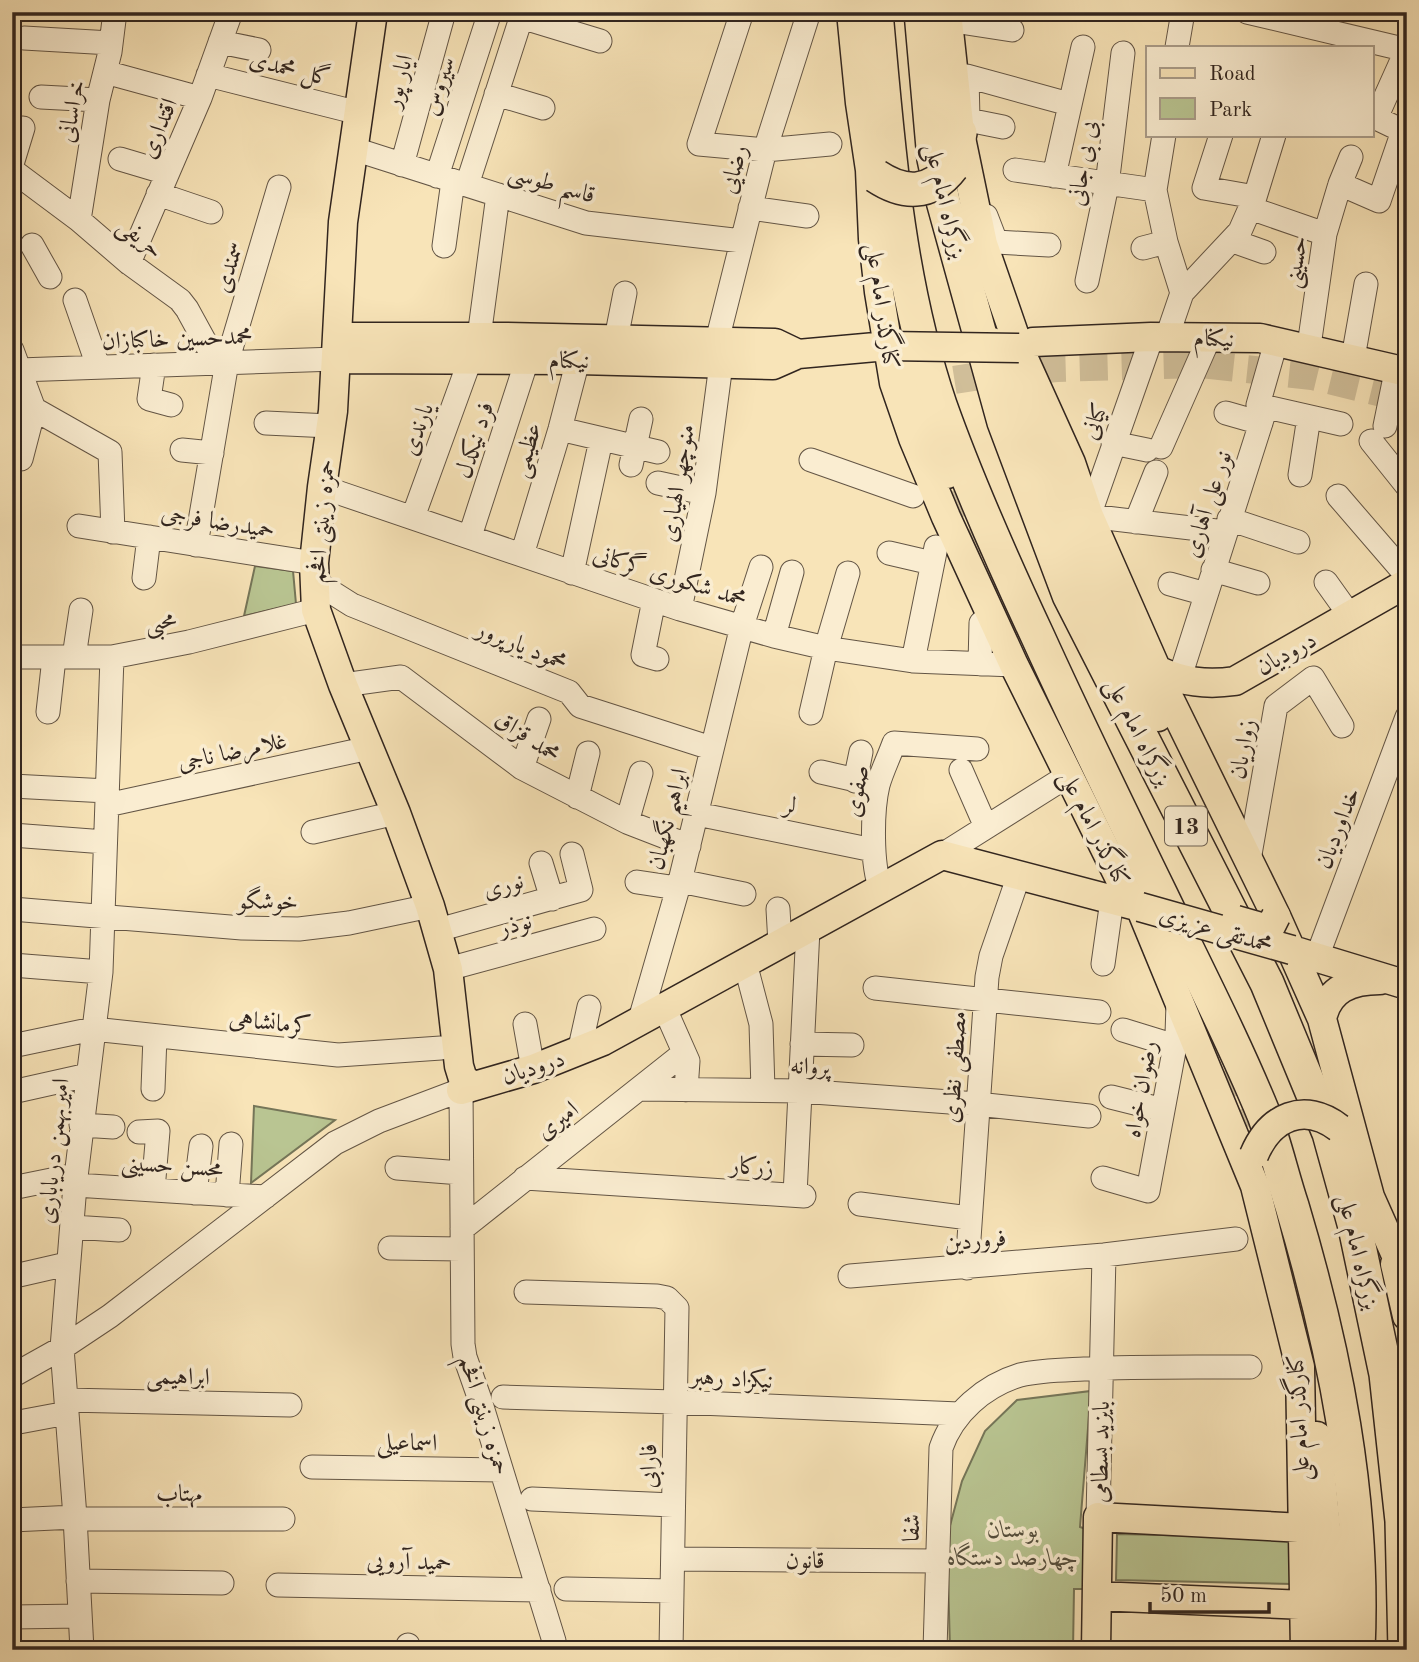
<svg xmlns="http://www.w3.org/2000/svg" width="1419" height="1662" viewBox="0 0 1419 1662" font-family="'Old Standard TT',Amiri,serif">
<rect width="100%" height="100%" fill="#f8e4b8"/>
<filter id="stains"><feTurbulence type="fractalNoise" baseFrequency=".00286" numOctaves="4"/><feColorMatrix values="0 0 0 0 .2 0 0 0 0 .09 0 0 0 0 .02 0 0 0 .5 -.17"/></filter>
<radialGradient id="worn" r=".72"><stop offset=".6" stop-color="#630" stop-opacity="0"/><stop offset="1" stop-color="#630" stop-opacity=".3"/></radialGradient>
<!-- green -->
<path fill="#b9c592" stroke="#757558" stroke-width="2" d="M255,566L293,571L296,604L244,616Z
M254,1106L335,1120L251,1183Z
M1091,1391L1080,1527L1086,1529L1084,1589H1074L1073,1650H950L947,1537L962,1481L985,1431L1017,1400Z
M1117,1534L1293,1538L1292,1584L1116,1580Z"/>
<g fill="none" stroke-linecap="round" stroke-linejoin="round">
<!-- major-tunnel -->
<path stroke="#d0be99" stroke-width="28" stroke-dasharray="28 14" stroke-linecap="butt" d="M926,406L925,403L937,387L954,380L992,374L1057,368L1199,364L1312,376L1407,399
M937,452L951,492L1021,638
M1192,993L1245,1128
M1262,1172L1275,1206L1301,1311L1324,1351"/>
<!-- minor casing -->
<g stroke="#635545" stroke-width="25">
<path id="minor" d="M742,12L699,144L765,150L830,144
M1247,12L1407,50
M521,17L600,41
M960,22L1012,30
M24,38L111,43
M220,42L259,50
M1177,47L1183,12
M105,72L200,98
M208,75L359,113
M496,94L543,108
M41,97L98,100
M1003,127L968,120L967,76L1069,104
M1164,135L1155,190L1166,242L1182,293L1167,337
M1221,135L1204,188L1255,197
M354,149L586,223L742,241
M1351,157L1340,184L1379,201L1403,131L1376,118L1407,49
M120,159L167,173
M12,164L23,128
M402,165L444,12
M12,170L79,220L129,263L180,300L187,309L216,362
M1015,170L1155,190
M437,176L490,12
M1054,176L1083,47
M467,185L523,12
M158,194L211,212
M750,208L807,216
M1250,208L1325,234
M986,216L996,242L1049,245
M79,220L98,100L110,52L115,12
M1233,241L1264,252
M32,245L50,277
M444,246L453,181
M1143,248L1166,242
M129,263L200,98L231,12
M1087,281L1107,185L1123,53
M1182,293L1240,231L1255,197L1274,135
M75,300L98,366
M479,337L498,195
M616,339L625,293
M717,341L765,150L809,12
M1149,345L1089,516L1225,532
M1274,349L1258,405L1341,424
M1311,349L1310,339L1325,234L1340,184
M12,350L34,409
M1353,358L1366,284
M154,365L149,399L171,405
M19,370L336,359
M34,409L110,452L113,532
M1226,413L1261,423
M266,423L330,426
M1385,426L1395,377
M560,429L658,452
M1371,441L1407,486
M1113,443L1147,450
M1161,447L1206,345
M182,450L212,453
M12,458L21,459L34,409
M811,460L913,496
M631,465L641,419
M1300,475L1309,417
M658,483L704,493
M322,487L680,609L774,636L826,648L913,661L1014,665
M1338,496L1407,576
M413,517L470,360
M1229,519L1298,542
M1136,522L1156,472
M79,526L314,563
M470,536L527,360
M196,545L227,362L279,187
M889,553L932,563
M522,555L560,429L578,360
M1213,570L1258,583
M572,573L601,440
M144,578L149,537
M314,581L352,605L569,692L580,706L711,748
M1326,582L1351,617
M1170,584L1206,594
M654,600L643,655L657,659
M680,609L704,493L721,364
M774,636L792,572
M12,657H112L189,642L316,610
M74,657L81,610
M913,661L936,547
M980,664L981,623
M1179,680L1266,407
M343,685L401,677L522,768L627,822L689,846
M48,712L54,658
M811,713L826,648L848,573
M522,768L539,719
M961,770L986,827
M821,772L878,785
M855,781L861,752
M12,786L107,791
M577,797L588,753
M107,805L369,748
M697,814L873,850
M627,822L641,773
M313,832L396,813
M12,835L105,842
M942,855L1069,775
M1249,860L1276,706L1313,678L1342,726
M541,863L552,899
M680,881L744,894
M637,882L677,888
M881,889C871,865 872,810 878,785C882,771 889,757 894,743L977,749
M12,909L242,928L299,929L349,923L430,906
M778,909L780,944
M438,930L581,890L572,854
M1317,957L1407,717
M745,963L761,1024L763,1090
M1103,964L1112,900
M12,965L101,972
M448,969L594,929
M875,988L1099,1012
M665,1009L688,1061L686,1090
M639,1023L680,881L742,626L761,567
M525,1024L533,1069
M1123,1030L1175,1046
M802,1044L852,1045
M12,1046L93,1029L338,1055L441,1048
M579,1052L589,1007
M153,1089L155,1036
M639,1089L800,1091L977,1104L1089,1116
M12,1092L88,1075
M1111,1097L1163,1110
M81,1125L113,1127
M139,1132L158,1131L153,1190
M397,1168L461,1173
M525,1178L804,1196
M1103,1178L1148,1191L1177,1035L1178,1003
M75,1185L265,1197
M12,1188L76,1175
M195,1193L201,1146
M227,1195L231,1144
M795,1195L808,929
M860,1204L969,1218
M72,1227L119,1230
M462,1229L684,1053
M390,1248L461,1249
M967,1268L987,977L991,956L1019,875
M19,1275L67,1264
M850,1276L1104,1255L1236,1239
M526,1292L657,1296L667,1298L677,1308L671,1650
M12,1376L62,1348L110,1316L335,1143L379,1121L461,1090L463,1344L465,1357L479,1397L554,1641L555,1650
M503,1397L675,1402L959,1414
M66,1400L290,1405
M19,1422L67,1413
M312,1467L501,1470
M532,1499L673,1505
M1098,1517L1104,1255
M75,1519H283
M12,1520L75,1517
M673,1559L936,1561
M78,1581L222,1583
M278,1585L539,1590
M566,1589L672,1591
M12,1617L80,1616
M82,1650L75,1517L62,1348L75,1185L101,972L112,657
M407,1650L408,1645
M935,1650L941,1448C953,1413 984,1386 1020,1375C1041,1370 1063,1370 1084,1369C1139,1366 1195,1367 1250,1367"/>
</g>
<!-- major casing -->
<g stroke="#31251f" stroke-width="31">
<path id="major" d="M373,12L343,222L333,411L322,487L314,563L316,610L343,685L396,813L430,906L448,969L459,1066L463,1079L474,1086
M851,12L860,103L870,170L873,239L879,292L894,383L913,438L946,517L1014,665L1127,893L1140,907L1255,1186L1300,1367L1305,1650
M947,12L960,133L983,244L1019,348L1071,463L1089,516L1170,700L1276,916L1322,1019L1370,1197L1407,1280
M338,337H506L775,343L798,354
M992,342L1026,411L1061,517L1158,717
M1019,348L1033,342L1151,337L1260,338L1407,372
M912,356L920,397L947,474
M336,359L578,360L773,365L798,354L887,346
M1157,670C1183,682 1206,685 1235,681L1407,583
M1292,950L1407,985
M1322,1019C1328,989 1351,980 1380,980
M461,1090L533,1069L603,1041L942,855L1140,907
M1395,1264L1407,1316
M1317,1436L1329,1558L1331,1650
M1097,1596L1305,1605
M1096,1650L1098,1517L1303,1528"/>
</g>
<!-- highway casing -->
<g stroke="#31251f" stroke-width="36">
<path id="highway" d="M876,12C888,145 897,278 940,405C968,484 1002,560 1038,637C1077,723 1119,809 1161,895C1196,968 1233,1039 1264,1115C1275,1144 1282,1176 1292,1206C1335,1350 1365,1499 1358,1650
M921,12L934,159L943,201L1004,422L1069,595L1267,983L1329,1133L1355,1227L1386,1374L1402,1521L1405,1650
M952,167L960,133"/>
</g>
<!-- minor -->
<use href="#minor" stroke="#faedd1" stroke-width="23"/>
<!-- major -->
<use href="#major" stroke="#f8e4b8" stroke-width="28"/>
<!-- highway -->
<use href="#highway" stroke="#f8e4b8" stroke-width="33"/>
<!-- major-bridge casing -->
<g stroke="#31251f" stroke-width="31" stroke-linecap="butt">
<path id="major-bridge" d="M887,346L1019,348
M1140,907L1292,950
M1236,920L1264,928L1271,926L1276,916
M1254,1155C1270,1117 1304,1101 1339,1128"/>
</g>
<!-- highway-bridge casing -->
<g stroke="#31251f" stroke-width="36" stroke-linecap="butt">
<path id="highway-bridge" d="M876,176C903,194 930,196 952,167"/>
</g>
<!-- major-bridge -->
<use href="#major-bridge" stroke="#f8e4b8" stroke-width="28"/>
<!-- highway-bridge -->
<use href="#highway-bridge" stroke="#f8e4b8" stroke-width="33"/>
</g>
<g text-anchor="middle" stroke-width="7" stroke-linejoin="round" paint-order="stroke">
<!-- shield labels -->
<rect fill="#faedd1" stroke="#6d6154" stroke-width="2" x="1165" y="806.5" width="42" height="39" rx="5"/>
<g font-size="23" font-weight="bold" fill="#31251f">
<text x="1186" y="834">13</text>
</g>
<!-- street labels -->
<g font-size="24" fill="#31251f" stroke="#faedd1">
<text transform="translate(290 68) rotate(14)" y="8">گل محمدی</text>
<text transform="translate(398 81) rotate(-75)" y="8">ایار پور</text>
<text transform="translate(438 86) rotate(-72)" y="8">سیروس</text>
<text transform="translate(71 111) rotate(-79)" y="8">خراسانی</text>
<text transform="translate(158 128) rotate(-67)" y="8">اقتداری</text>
<text transform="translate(1082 163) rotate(-81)" y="8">بی بی جانی</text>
<text transform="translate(733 169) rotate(-75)" y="8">رضایی</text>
<text transform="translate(552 183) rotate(16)" y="8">قاسم طوسی</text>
<text transform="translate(946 201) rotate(77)" y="8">بزرگراه امام علی</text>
<text transform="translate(141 237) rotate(39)" y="8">حریفی</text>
<text transform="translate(1295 262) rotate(-81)" y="8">حسینی</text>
<text transform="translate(228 267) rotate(-74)" y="8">سمندی</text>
<text transform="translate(883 306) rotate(82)" y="8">کنارگذر امام علی</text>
<text transform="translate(177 338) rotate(-2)" y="8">محمدحسین خاکبازان</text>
<text transform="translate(1214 338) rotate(1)" y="8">نیکنام</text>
<text x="569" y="368">نیکنام</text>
<text transform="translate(1094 421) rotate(-70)" y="8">کیانی</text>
<text transform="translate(417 429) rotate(-70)" y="8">یارندی</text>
<text transform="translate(474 440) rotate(-72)" y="8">فرد نیکدل</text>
<text transform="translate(526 450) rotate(-74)" y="8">عظیمی</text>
<text transform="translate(677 483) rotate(-81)" y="8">منوچهر الهیاری</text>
<text transform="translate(1207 504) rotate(-72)" y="8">نور علی آهاری</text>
<text transform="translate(218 521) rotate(9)" y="8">حمیدرضا فرجی</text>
<text transform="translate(321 521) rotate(-85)" y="8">حمزه زینتی افخم</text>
<text transform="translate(670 576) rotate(17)" y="8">محمد شکوری گرکانی</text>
<text transform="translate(160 621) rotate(-12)" y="8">محبی</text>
<text transform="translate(522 645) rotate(22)" y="8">محمود یارپرور</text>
<text transform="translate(1286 653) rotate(-29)" y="8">درودیان</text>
<text transform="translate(1139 732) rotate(63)" y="8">بزرگراه امام علی</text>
<text transform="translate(528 736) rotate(34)" y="8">محمد قزاق</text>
<text transform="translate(1242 749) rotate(-80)" y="8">زواریان</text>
<text transform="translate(232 751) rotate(-12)" y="8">غلامرضا ناجی</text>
<text transform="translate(856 791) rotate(-80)" y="8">صفوی</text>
<text transform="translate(790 806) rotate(11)" y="8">لر</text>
<text transform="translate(667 819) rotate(-76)" y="8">ابراهیم نگهبان</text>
<text transform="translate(1095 828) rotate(63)" y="8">کنارگذر امام علی</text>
<text transform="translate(1337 828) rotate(-69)" y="8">خداوردیان</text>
<text transform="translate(503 885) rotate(-16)" y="8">نوری</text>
<text transform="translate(268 901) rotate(1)" y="8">خوشگو</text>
<text transform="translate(515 924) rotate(-15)" y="8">نوذر</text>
<text transform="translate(1216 929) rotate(16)" y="8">محمدتقی عزیزی</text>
<text transform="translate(270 1022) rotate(6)" y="8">کرمانشاهی</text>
<text transform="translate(810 1066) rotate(3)" y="8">پروانه</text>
<text transform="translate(533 1067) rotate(-18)" y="8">درودیان</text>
<text transform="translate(954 1067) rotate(-86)" y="8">مصطفی نظری</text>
<text transform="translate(1140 1089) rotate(-80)" y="8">رضوان خواه</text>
<text transform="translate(557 1120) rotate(-38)" y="8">امیری</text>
<text transform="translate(53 1151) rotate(-84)" y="8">امیربهمن دریاباری</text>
<text transform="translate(172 1165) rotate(4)" y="8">محسن حسینی</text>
<text transform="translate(752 1166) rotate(4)" y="8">زرکار</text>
<text transform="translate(975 1240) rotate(-5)" y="8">فروردین</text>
<text transform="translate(1359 1252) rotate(77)" y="8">بزرگراه امام علی</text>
<text transform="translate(178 1376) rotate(1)" y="8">ابراهیمی</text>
<text transform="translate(732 1378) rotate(3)" y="8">نیکزاد رهبر</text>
<text transform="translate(485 1415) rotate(73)" y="8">حمزه زینتی افخم</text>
<text transform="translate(1298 1418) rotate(-93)" y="8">کنارگذر امام علی</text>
<text transform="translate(407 1442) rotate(1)" y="8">اسماعیلی</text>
<text transform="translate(1100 1452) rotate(-89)" y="8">بایزید بسطامی</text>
<text transform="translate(648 1466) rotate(-89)" y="8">فارابی</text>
<text x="179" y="1501">مهتاب</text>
<text transform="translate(911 1528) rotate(-88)" y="8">شفا</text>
<text x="805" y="1568">قانون</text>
<text transform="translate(409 1561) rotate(1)" y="8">حمید آرویی</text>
</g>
<!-- park labels -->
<g font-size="24" font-style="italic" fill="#534d3c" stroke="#faedd1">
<text x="1013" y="1537">بوستان<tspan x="1013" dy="28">چهارصد دستگاه</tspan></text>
</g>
</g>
<!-- margin -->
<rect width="1419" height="1662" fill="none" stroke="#f8e4b8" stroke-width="42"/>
<rect x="14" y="14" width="1391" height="1634" fill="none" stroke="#31251f" stroke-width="3.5"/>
<rect x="21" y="21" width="1377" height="1620" fill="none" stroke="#31251f" stroke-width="2"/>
<!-- legend -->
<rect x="1146" y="46" width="228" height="91" fill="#faedd1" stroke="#aa9d8a" stroke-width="2"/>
<rect x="1160" y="68" width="35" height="10" fill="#f8e4b8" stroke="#aa9d8a" stroke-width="2"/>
<text x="1209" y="80" font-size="21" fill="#31251f">Road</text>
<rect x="1160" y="98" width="35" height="21" fill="#b9c592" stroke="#aa9d8a" stroke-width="2"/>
<text x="1209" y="116" font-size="21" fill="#31251f">Park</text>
<!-- scale -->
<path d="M1150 1602v10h119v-10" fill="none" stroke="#31251f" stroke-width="3.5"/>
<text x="1160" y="1602" font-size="21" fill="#31251f" stroke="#faedd1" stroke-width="5" paint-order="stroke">50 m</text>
<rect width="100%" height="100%" filter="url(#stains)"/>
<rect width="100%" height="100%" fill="url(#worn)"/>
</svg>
